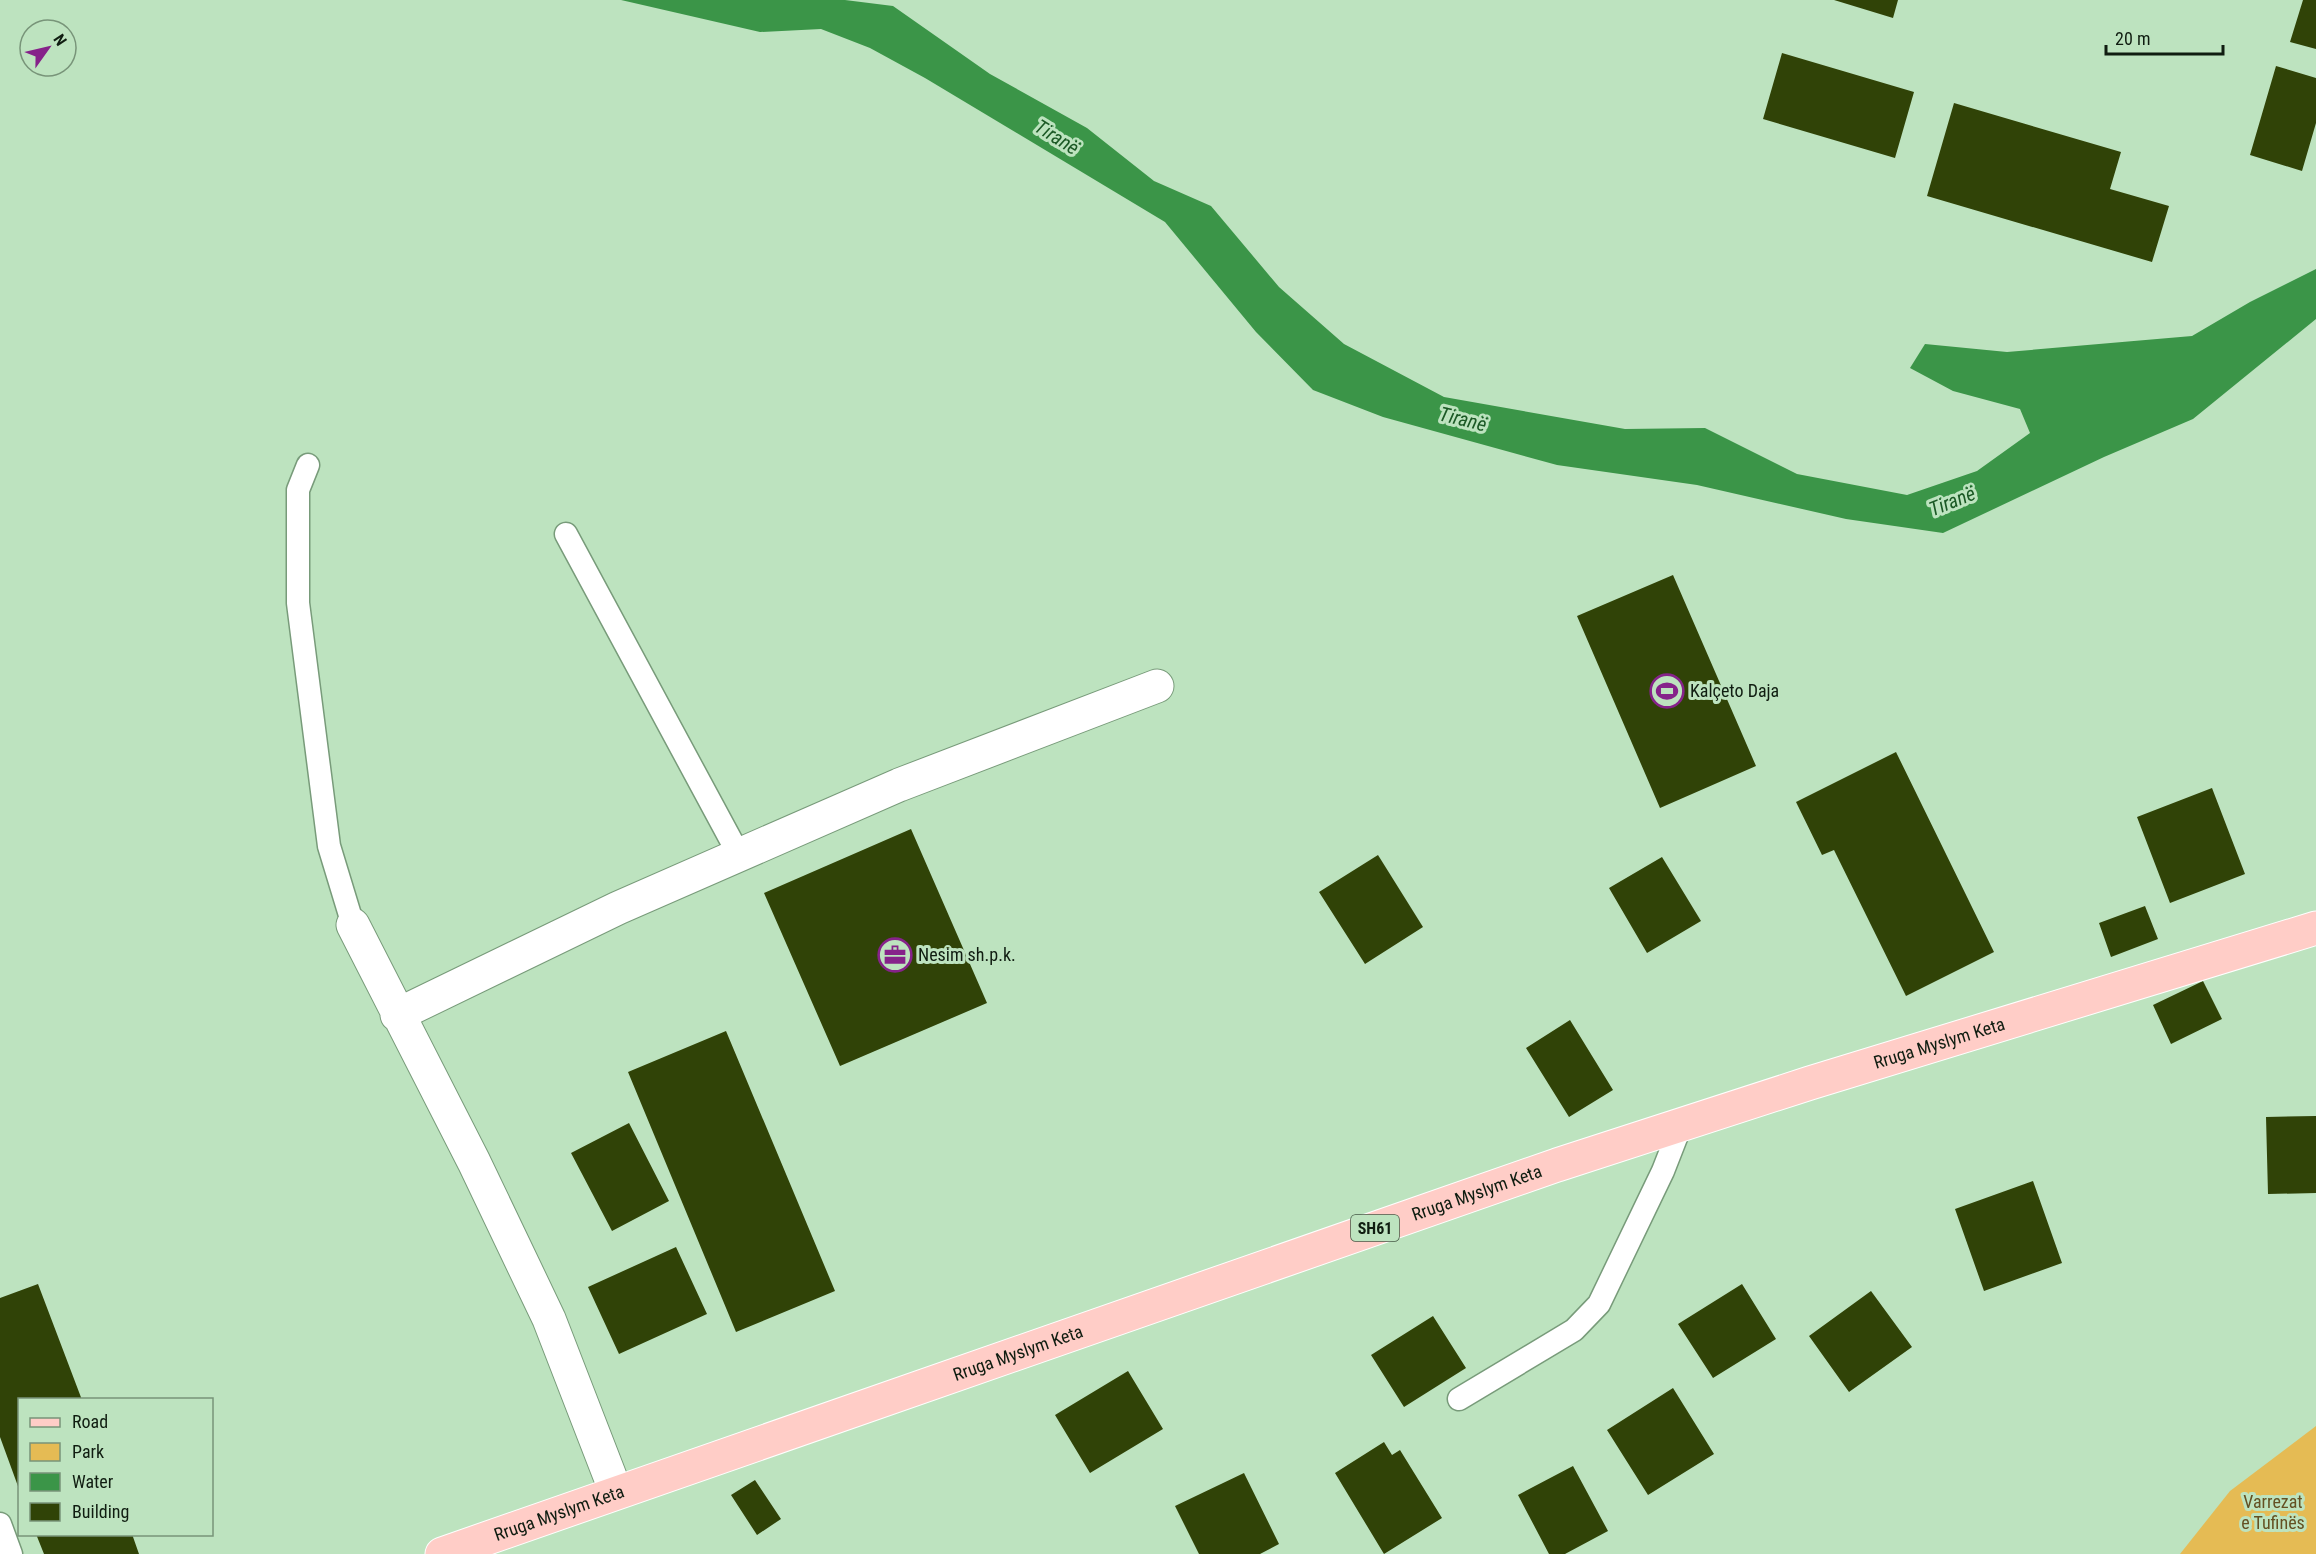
<svg xmlns="http://www.w3.org/2000/svg" width="2316" height="1554" viewBox="0 0 2316 1554" font-family="'Roboto Condensed',sans-serif">
<rect width="100%" height="100%" fill="#bde3bf"/>
<!-- green -->
<path fill="#e5bb54" d="M2316,1426V1554H2180L2230,1491Z"/>
<!-- water -->
<path fill="#3b9548" d="M621,0H845L893,6L990,74L1087,128L1154,181L1211,206L1279,287L1344,344L1444,397L1625,429L1705,428L1797,474L1907,495L1977,471L2030,433L2020,409L1953,391L1910,368L1925,344L2007,352L2192,336L2250,302L2316,269V319L2193,419L2104,457L1943,533L1846,519L1697,485L1557,465L1383,417L1313,390L1256,332L1165,222L925,78L870,48L821,29L760,32Z"/>
<!-- building -->
<path fill="#304307" d="M1834,0H1898L1893,18Z
M2303,0H2316V49L2290,42Z
M1782,53L1914,92L1895,158L1763,119Z
M2276,66L2316,78V123L2302,171L2250,155Z
M1954,103L2121,152L2110,189L2169,206L2152,262L1927,196Z
M1673,575L1756,766L1660,808L1577,616Z
M1896,752L1994,952L1906,996L1834,850L1822,855L1796,802Z
M2212,788L2245,874L2170,903L2137,817Z
M911,829L987,1003L840,1066L764,893Z
M1378,855L1423,927L1365,964L1319,892Z
M1662,857L1701,921L1647,953L1609,888Z
M2145,906L2158,939L2111,957L2099,923Z
M2203,981L2222,1019L2171,1044L2153,1005Z
M1570,1020L1613,1090L1569,1117L1526,1048Z
M726,1031L835,1291L736,1332L628,1072Z
M2316,1116V1193L2268,1194L2266,1117Z
M629,1123L669,1201L612,1231L571,1153Z
M2033,1181L2062,1263L1984,1291L1955,1209Z
M676,1247L707,1314L619,1354L588,1287Z
M38,1284L82,1400H20L19,1489L0,1437V1298Z
M1742,1284L1776,1339L1713,1378L1678,1324Z
M1871,1291L1912,1347L1849,1392L1809,1336Z
M1433,1316L1466,1368L1404,1407L1371,1355Z
M1128,1371L1163,1429L1090,1473L1055,1415Z
M1673,1388L1714,1454L1648,1495L1607,1430Z
M1384,1442L1392,1455L1400,1450L1442,1518L1384,1554L1335,1473Z
M1573,1466L1608,1531L1565,1554H1549L1518,1495Z
M1244,1473L1279,1544L1260,1554H1199L1175,1506Z
M755,1480L781,1519L757,1535L731,1495Z
M36,1534H132L139,1554H44Z"/>
<g fill="none" stroke-linecap="round" stroke-linejoin="round">
<!-- service casing -->
<g stroke="#789b7a" stroke-width="25">
<path id="service" d="M308,465L298,490V603L329,846L353,925
M566,534L739,855
M1459,1399L1574,1330L1599,1304L1663,1171L1681,1125
M0,1524L11,1554"/>
</g>
<!-- minor casing -->
<g stroke="#789b7a" stroke-width="35">
<path id="minor" d="M353,925L474,1162L549,1319L616,1492
M397,1015L618,908L899,785L1157,686"/>
</g>
<!-- primary casing -->
<g stroke="#fff" stroke-width="35">
<g id="primary">
<path id="s1" d="M442,1554L1557,1165L1810,1083L2316,928"/>
</g>
</g>
<!-- service -->
<use href="#service" stroke="#fff" stroke-width="22"/>
<!-- minor -->
<use href="#minor" stroke="#fff" stroke-width="33"/>
<!-- primary -->
<use href="#primary" stroke="#ffcdc7" stroke-width="33"/>
</g>
<!-- icons -->
<defs>
<g id="stadium-ring" transform="scale(1.725)"><circle r="9.5" fill="#bde3bf" stroke="#86228a" stroke-width="1.5"/><path d="M0-5a6.5 5 0 1 0 0 10a6.5 5 0 1 0 0-10ZM-3.5-1.8h7v3.6h-7Z" fill="#86228a"/></g>
<g id="office-ring" transform="scale(1.725)"><circle r="9.5" fill="#bde3bf" stroke="#86228a" stroke-width="1.5"/><path d="M-6-3h4V-5.5h4V-3h4V5H-6ZM-1-4.5V-3h2v-1.5ZM-6 0V1H6V0Z" fill="#86228a"/></g>
</defs>
<g fill-rule="evenodd">
<use href="#stadium-ring" x="1667" y="691"/>
<use href="#office-ring" x="895" y="955"/>
</g>
<g text-anchor="middle" stroke-width="6" stroke-linejoin="round" paint-order="stroke">
<!-- shield labels -->
<rect fill="#bde3bf" stroke="#445845" stroke-width="1.5" x="1351" y="1215" width="48" height="26" rx="4.5"/>
<g font-size="16" font-weight="bold" fill="#101d11">
<text x="1375" y="1234">SH61</text>
</g>
<!-- poi labels -->
<g font-size="18" fill="#101d11" stroke="#bde3bf" text-anchor="start">
<text x="1690" y="697">Kalçeto Daja</text>
<text x="918" y="961">Nesim sh.p.k.</text>
</g>
<!-- street labels -->
<g font-size="18" fill="#101d11" stroke="#bde3bf">
<text dy="6" stroke="none"><textPath href="#s1" startOffset="1582">Rruga Myslym Keta</textPath></text>
<text dy="6" stroke="none"><textPath href="#s1" startOffset="1096">Rruga Myslym Keta</textPath></text>
<text dy="6" stroke="none"><textPath href="#s1" startOffset="610">Rruga Myslym Keta</textPath></text>
<text dy="6" stroke="none"><textPath href="#s1" startOffset="124">Rruga Myslym Keta</textPath></text>
</g>
<!-- park labels -->
<g font-size="18" fill="#645022" stroke="#bde3bf">
<text x="2273" y="1508">Varrezat<tspan x="2273" dy="21">e Tufinës</tspan></text>
</g>
<!-- water labels -->
<g font-size="20" font-style="italic" fill="#1b5925" stroke="#bde3bf">
<text transform="translate(1057 137) rotate(32)" y="7">Tiranë</text>
<text transform="translate(1463 419) rotate(14)" y="7">Tiranë</text>
<text transform="translate(1952 501) rotate(-22)" y="7">Tiranë</text>
</g>
</g>
<!-- legend -->
<rect x="18" y="1398" width="195" height="138" fill="#bde3bf" stroke="#789479" stroke-width="1.5"/>
<rect x="30" y="1418" width="30" height="9" fill="#ffcdc7" stroke="#789479" stroke-width="1.5"/>
<text x="72" y="1428" font-size="18" fill="#101d11">Road</text>
<rect x="30" y="1443" width="30" height="18" fill="#e5bb54" stroke="#789479" stroke-width="1.5"/>
<text x="72" y="1458" font-size="18" fill="#101d11">Park</text>
<rect x="30" y="1473" width="30" height="18" fill="#3b9548" stroke="#789479" stroke-width="1.5"/>
<text x="72" y="1488" font-size="18" fill="#101d11">Water</text>
<rect x="30" y="1503" width="30" height="18" fill="#304307" stroke="#789479" stroke-width="1.5"/>
<text x="72" y="1518" font-size="18" fill="#101d11">Building</text>
<!-- north arrow -->
<g transform="translate(48 48) rotate(56)"><circle r="28" fill="#bde3bf" stroke="#789479" stroke-width="1.5"/>
<path d="M0-4.5L10 22L0 15L-10 22Z" fill="#86228a"/>
<text y="-9" font-size="16" font-weight="bold" text-anchor="middle" fill="#101d11">N</text>
</g>
<!-- scale -->
<path d="M2106 45v9h117v-9" fill="none" stroke="#101d11" stroke-width="3"/>
<text x="2115" y="45" font-size="18" fill="#101d11" stroke="#bde3bf" stroke-width="4.5" paint-order="stroke">20 m</text>
</svg>
